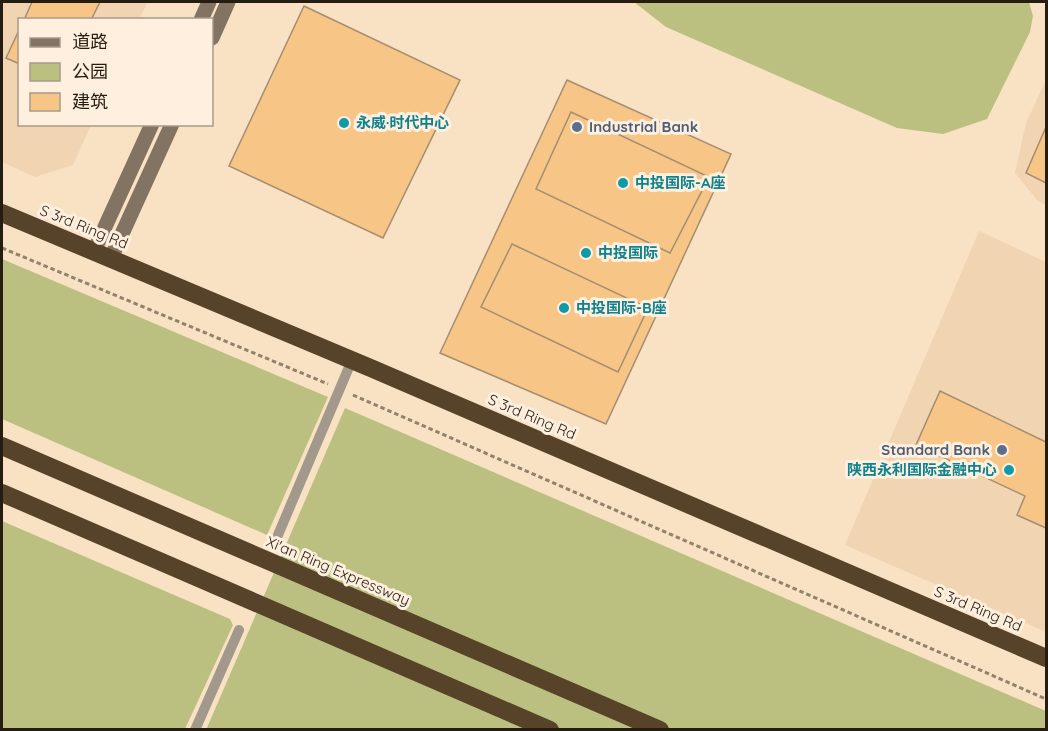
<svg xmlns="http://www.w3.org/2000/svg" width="1048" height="731" viewBox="0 0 1048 731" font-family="Quicksand,'Noto Sans SC',sans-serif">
<rect width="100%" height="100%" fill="#f9e1c3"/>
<!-- built -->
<path fill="#f1d4b2" d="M2,2H148L139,19L20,20V124L91,125L73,165L35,177L2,162Z
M1046,80V205L1038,201L1015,173L1026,123Z
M979,231L1046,262V632L845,545Z"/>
<!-- green -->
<path fill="#bbc081" d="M634,2H1029L1033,16L1030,32L987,119L943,134L897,128L666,27Z
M2,259L328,397L267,535L2,419Z
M345,408L1046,711V730H206Z
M2,521L230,619L233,625L185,729H2Z"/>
<!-- building -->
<path fill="#f7c586" stroke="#a48e72" stroke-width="1.5" d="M32,2H100L91,20H24Z
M304,6L460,80L383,238L229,166Z
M20,28V64L6,58Z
M567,80L731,154L606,424L440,353Z
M571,112L709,177L670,253L536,189Z
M1046,127V183L1026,173Z
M512,244L648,308L618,372L481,307Z
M940,391L1046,442V528L1017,515L1025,496L916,445Z"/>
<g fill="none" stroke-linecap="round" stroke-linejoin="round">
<!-- path -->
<path stroke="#92826d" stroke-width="3" stroke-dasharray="4.5 3" stroke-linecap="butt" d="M2,248L328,384
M353,395L1046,699"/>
<!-- lane -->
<path stroke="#a2988c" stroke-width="10" d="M278,535L352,360
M195,730L239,630"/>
<!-- secondary -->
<path stroke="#827362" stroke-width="15" d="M201,20L209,2
M212,38L228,2
M94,251L152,124
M111,258L172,124"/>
<!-- highway -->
<path stroke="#57432a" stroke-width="18" d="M2,213L373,369L1046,658
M2,446L660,730
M2,493L550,730"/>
</g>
<!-- markers -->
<g fill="#0f9aa8" stroke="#feefde" stroke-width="2">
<circle cx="344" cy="123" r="6"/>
<circle cx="623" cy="183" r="6"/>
<circle cx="586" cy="253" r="6"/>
<circle cx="564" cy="308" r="6"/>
<circle cx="1009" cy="470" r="6"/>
</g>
<g fill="#5c6f8a" stroke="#feefde" stroke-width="2">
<circle cx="577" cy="127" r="6"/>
<circle cx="1002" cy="450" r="6"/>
</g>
<g text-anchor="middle" stroke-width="6" stroke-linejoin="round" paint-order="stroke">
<!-- culture labels -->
<g font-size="15" font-weight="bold" fill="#0d838f" stroke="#feefde" text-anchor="start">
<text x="356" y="128">永威·时代中心</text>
<text x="635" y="188">中投国际-A座</text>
<text x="598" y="258">中投国际</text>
<text x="576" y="313">中投国际-B座</text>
<text x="997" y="475" text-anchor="end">陕西永利国际金融中心</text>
</g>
<!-- service labels -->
<g font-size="15" font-weight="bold" fill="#4e5e75" stroke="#feefde" text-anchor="start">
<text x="589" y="132">Industrial Bank</text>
<text x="990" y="455" text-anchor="end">Standard Bank</text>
</g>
<!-- street labels -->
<g font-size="15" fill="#251d12" stroke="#feefde">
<text transform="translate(84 227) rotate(22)" y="5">S 3rd Ring Rd</text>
<text transform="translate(532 417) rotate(23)" y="5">S 3rd Ring Rd</text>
<text transform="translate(338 571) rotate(23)" y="5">Xi'an Ring Expressway</text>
<text transform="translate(978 609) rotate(23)" y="5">S 3rd Ring Rd</text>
</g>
</g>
<!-- border -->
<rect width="1048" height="731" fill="none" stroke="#251d12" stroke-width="6"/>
<!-- legend -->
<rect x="18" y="18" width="195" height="108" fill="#feefde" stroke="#a79b8c" stroke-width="1.5"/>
<rect x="30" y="38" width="30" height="9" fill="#827362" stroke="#a79b8c" stroke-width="1.5"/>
<text x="72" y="48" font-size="18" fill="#251d12">道路</text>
<rect x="30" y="63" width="30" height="18" fill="#bbc081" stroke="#a79b8c" stroke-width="1.5"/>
<text x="72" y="78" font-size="18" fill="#251d12">公园</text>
<rect x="30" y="93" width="30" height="18" fill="#f7c586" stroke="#a79b8c" stroke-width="1.5"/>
<text x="72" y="108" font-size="18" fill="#251d12">建筑</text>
</svg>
